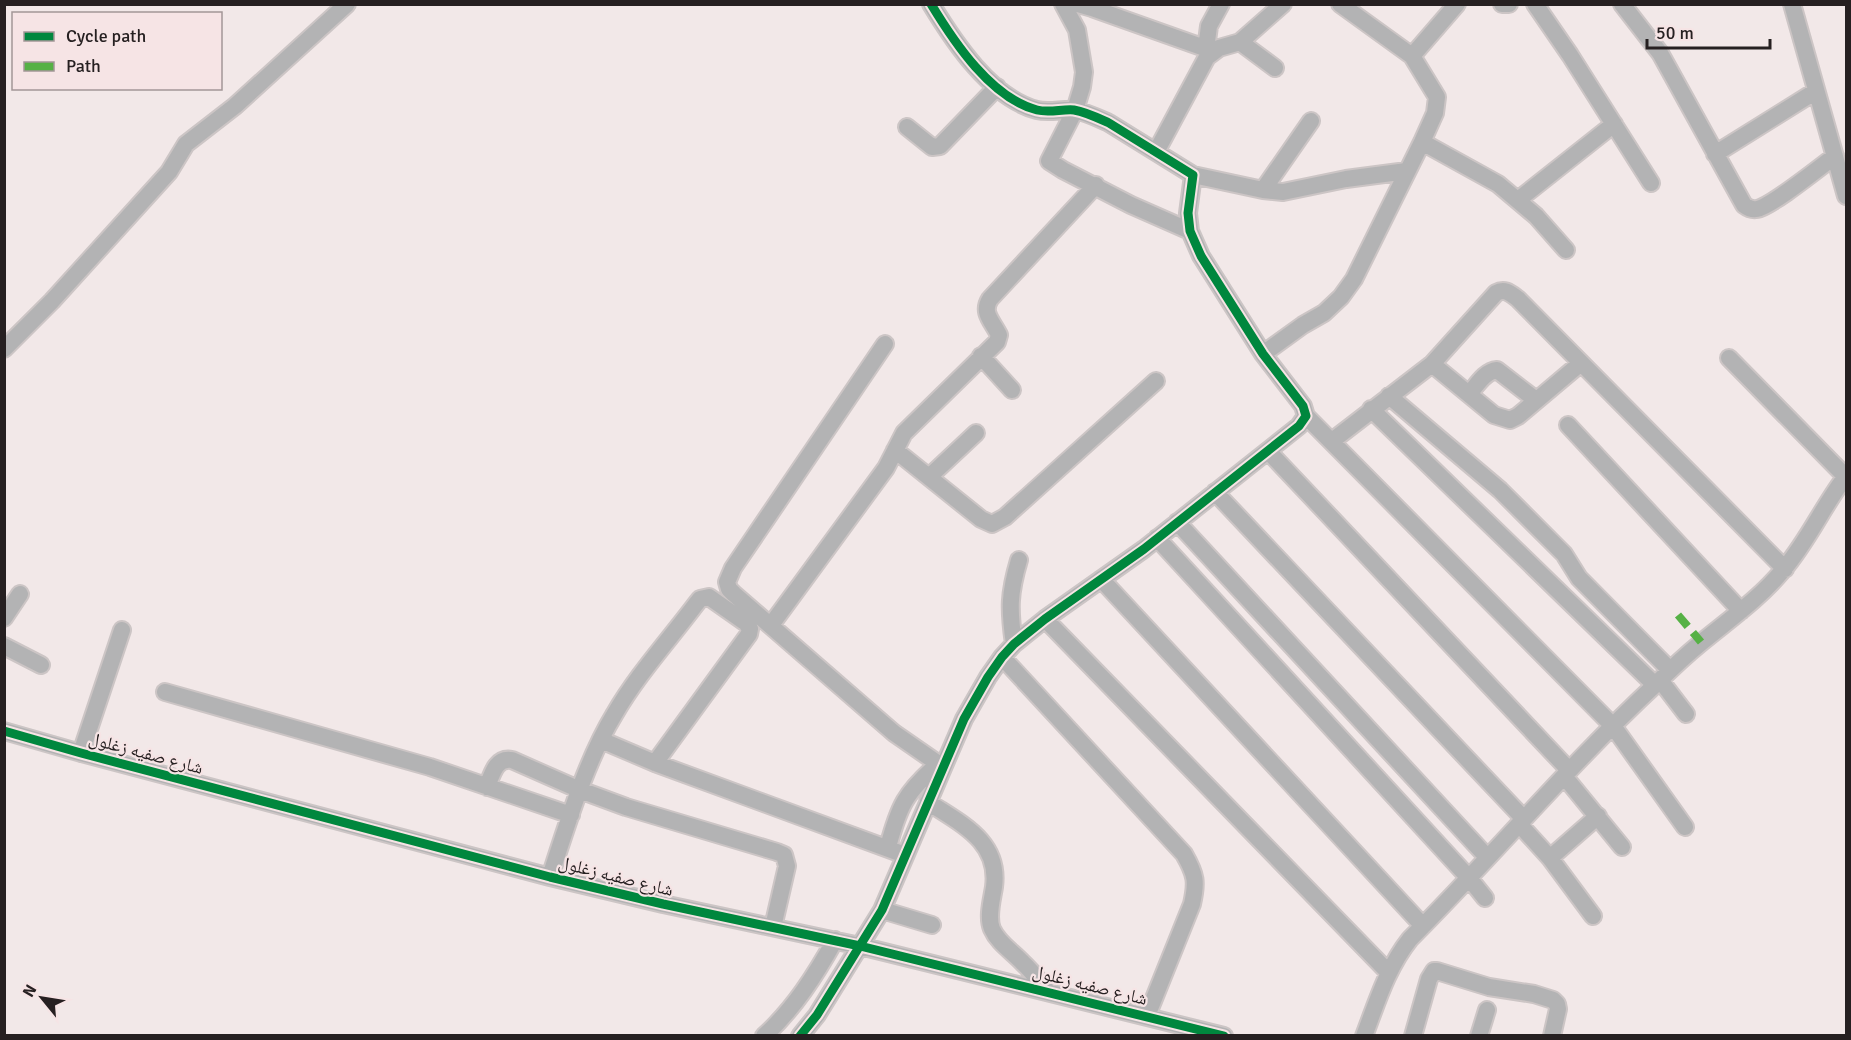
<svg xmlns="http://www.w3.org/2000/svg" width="1851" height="1040" viewBox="0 0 1851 1040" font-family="Signika,'Noto Naskh Arabic',sans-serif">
<rect width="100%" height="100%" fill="#f2e8e8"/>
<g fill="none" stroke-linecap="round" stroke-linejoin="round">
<!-- minor casing -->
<g stroke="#ccc5c5" stroke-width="20">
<path id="minor" d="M1063,4L1077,30L1084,72L1082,87L1075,110L1049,161L1063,170L1131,205L1190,231
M1078,4L1092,8L1213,51
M1502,4H1509
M1535,4L1570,55L1651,183
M1622,4L1660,53L1744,205C1748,208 1752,210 1757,209C1772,206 1820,167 1835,156
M1792,4L1846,196
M1240,42L1275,68
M1206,49L1209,26L1221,4
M1412,56L1457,4
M907,127L932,147L940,146L997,87
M1422,142L1498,184L1536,216L1566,250
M1156,152L1207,57L1219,48L1240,42L1283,4
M1715,154L1816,91
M1193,175L1263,190L1283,192L1346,179L1407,171
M1263,190L1311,121
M1518,200L1614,124
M885,344L733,568L727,582L729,589L734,594L894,733L943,767
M4,349L52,301L169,172L186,144L235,106L347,4
M1263,354L1303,325L1324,313L1341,297L1354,279L1422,142L1435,113L1437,97L1412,56L1340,4
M981,356L1012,390
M1729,358L1846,477
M1432,364L1494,415L1510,420L1518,416L1581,363
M1469,394C1477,385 1485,371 1497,370L1536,400
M1389,396L1500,490L1564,554L1579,578L1670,670
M1371,409L1655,685
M1306,416L1613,726L1685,827
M1568,425L1741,611
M1332,441L1432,364L1496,293C1505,288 1510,293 1518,299L1785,569
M895,450L981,519L992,524L1005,517L1156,381
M1268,451L1569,770
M929,477L976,433
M1215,492L1524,819
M1177,522L1487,857
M1157,538L1469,878L1485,898
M1101,579L1423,926
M4,618L20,594
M1045,619L1388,972
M771,625L886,468L904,433L997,342L999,335C993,322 981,313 990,299L1096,185
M1014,644C1009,609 1009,594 1019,560
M4,646L41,665
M1002,657L1184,854C1196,875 1197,882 1192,904L1147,1016
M1660,680L1686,714
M165,692L430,767L571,815
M4,731L81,753L550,877L663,904L860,946L1224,1036
M601,740L655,763L905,855
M81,753L122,630
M1564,776L1622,847
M487,787C492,774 496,757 512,760L580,790L626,807L777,852L784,855L787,866L773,927
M928,802C961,824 1000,841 994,887C992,900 987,917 992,929C998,943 1013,952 1023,963C1032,971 1039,981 1047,991
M1520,825L1550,858L1593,916
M888,847C899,806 905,793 938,764
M1550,858L1598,816
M550,877C567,825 586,761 614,715C637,675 669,640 696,604L700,599L709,597L746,623L750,629L749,634L655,763
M882,910L932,925
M764,1036C794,1009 816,974 835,940
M800,1036L817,1015L882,910L964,719L988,677L1002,657L1014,644L1045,619L1144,549L1299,426L1306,416L1303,406L1263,354L1201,256L1190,231L1188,213L1193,175L1109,123C1098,118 1086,112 1074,110C1062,109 1049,113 1037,110C991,98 954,42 931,4
M1364,1036C1377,1002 1387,968 1410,939C1493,856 1569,765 1655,685C1670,670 1686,655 1702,642C1730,619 1760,598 1783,570C1808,541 1823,506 1846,476
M1413,1036L1429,979L1434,971H1437L1489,987L1534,994L1553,1000L1557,1004L1558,1009L1552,1036
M1479,1036L1487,1010"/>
</g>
<!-- minor -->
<use href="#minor" stroke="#b3b3b4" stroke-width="16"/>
<!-- quiet -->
<path stroke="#56b145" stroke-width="8" stroke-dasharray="15 8" stroke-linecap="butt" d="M1678,615L1701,642"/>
<!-- cycleway casing -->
<g stroke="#f6e4e5" stroke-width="13">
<path id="cycleway" d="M4,731L81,753L550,877L663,904L860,946L1224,1036
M800,1036L817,1015L882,910L964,719L988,677L1002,657L1014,644L1045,619L1144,549L1299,426L1306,416L1303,406L1263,354L1201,256L1190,231L1188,213L1193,175L1109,123C1098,118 1086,112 1074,110C1062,109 1049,113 1037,110C991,98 954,42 931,4"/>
</g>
<!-- cycleway -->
<use href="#cycleway" stroke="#00873e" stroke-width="9"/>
</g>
<g text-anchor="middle" stroke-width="4.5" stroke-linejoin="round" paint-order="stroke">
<!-- street labels -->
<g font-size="18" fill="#262021" stroke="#f6e4e5">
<text transform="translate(146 753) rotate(15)" y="6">شارع صفيه زغلول</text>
<text transform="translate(616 876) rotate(14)" y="6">شارع صفيه زغلول</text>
<text transform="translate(1090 985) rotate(14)" y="6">شارع صفيه زغلول</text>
</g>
</g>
<!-- border -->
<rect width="1851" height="1040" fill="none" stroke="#262021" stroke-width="12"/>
<!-- legend -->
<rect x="12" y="12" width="210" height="78" fill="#f6e4e5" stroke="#a39697" stroke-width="1.5"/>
<rect x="24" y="32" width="30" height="9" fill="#00873e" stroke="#a39697" stroke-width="1.5"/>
<text x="66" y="42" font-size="18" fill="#262021">Cycle path</text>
<rect x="24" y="62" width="30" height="9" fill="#56b145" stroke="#a39697" stroke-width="1.5"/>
<text x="66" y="72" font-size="18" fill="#262021">Path</text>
<!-- north arrow -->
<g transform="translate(42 998) rotate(300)" stroke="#f6e4e5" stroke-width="4.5" paint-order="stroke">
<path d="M0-4.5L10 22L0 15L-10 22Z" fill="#262021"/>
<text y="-9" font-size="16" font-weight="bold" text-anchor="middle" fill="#262021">N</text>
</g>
<!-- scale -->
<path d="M1647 39v9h123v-9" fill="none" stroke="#262021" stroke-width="3"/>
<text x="1656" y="39" font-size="18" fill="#262021" stroke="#f6e4e5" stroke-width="4.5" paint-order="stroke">50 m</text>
</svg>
